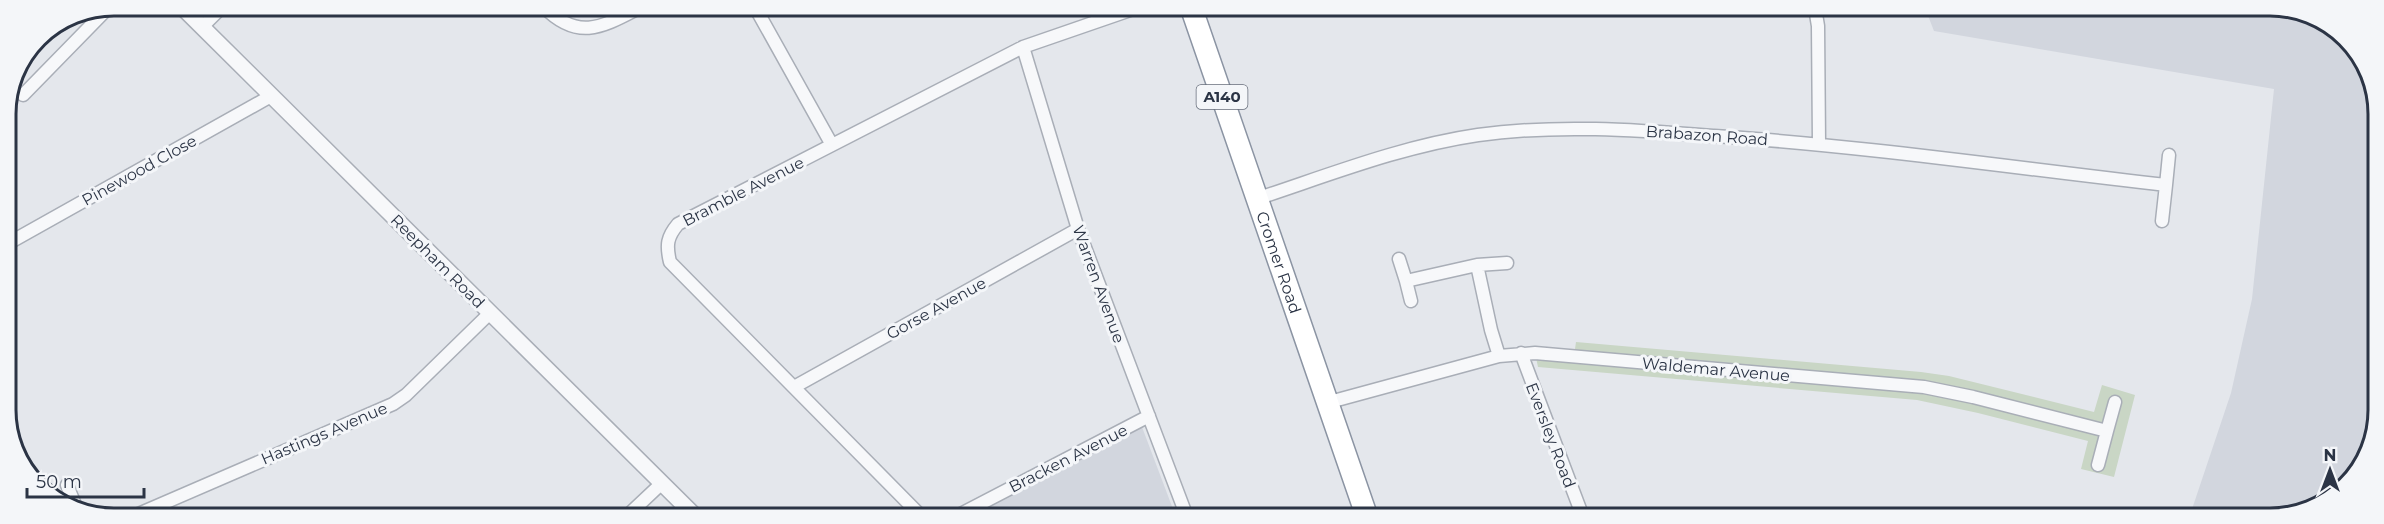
<svg xmlns="http://www.w3.org/2000/svg" width="2384" height="524" viewBox="0 0 2384 524" font-family="Montserrat,sans-serif">
<rect width="100%" height="100%" fill="#e4e7ec"/>
<!-- built -->
<path fill="#d2d6de" d="M1925,8H2290L2346,38L2376,93V430L2341,491L2276,518H2189L2231,393L2252,299L2274,89L1934,31Z
M1142,427L1176,517H968Z"/>
<!-- green -->
<path fill="#c9d6c5" d="M1576,342L1921,372L1949,376L2094,412L2102,385L2135,395L2114,477L2081,469L2088,441L1978,413L1917,400L1538,367L1535,353L1574,356Z"/>
<g fill="none" stroke-linecap="round" stroke-linejoin="round">
<!-- minor casing -->
<g stroke="#a9aeb7" stroke-width="15">
<path id="minor" d="M543,6C579,43 604,26 643,6
M755,7L832,145
M1815,8L1818,26L1819,143
M202,27L223,6
M1023,47L1078,229L1187,517
M23,95L109,7
M1256,199C1329,175 1402,146 1478,135C1557,124 1635,130 1714,136C1865,146 2015,168 2166,185L2169,155
M2162,221L2166,185
M7,244L271,96
M1399,259L1406,281L1477,265L1507,263
M1477,265L1491,330L1499,356
M1406,281L1411,301
M1521,353L1583,517
M794,387L1078,229
M1326,403L1499,356L1535,353L1924,387L1973,397L2107,431L2115,402
M2098,465L2107,431
M67,485L76,507
M134,516L393,404L406,395L490,313
M627,516L662,483
M922,517L670,262C666,245 667,237 678,224L1023,47L1139,7
M955,517L1149,416"/>
</g>
<!-- tertiary casing -->
<g stroke="#a9aeb7" stroke-width="18">
<path id="tertiary" d="M181,6L695,516"/>
</g>
<!-- trunk casing -->
<g stroke="#8b94a3" stroke-width="24">
<g id="trunk">
<path id="s1" d="M1191,7L1367,517"/>
</g>
</g>
<!-- minor -->
<use href="#minor" stroke="#f7f8fa" stroke-width="12"/>
<!-- tertiary -->
<use href="#tertiary" stroke="#f7f8fa" stroke-width="15"/>
<!-- trunk -->
<use href="#trunk" stroke="#fff" stroke-width="21"/>
</g>
<g text-anchor="middle" stroke-width="6" stroke-linejoin="round" paint-order="stroke">
<!-- shield labels -->
<rect fill="#f4f6f9" stroke="#676e7b" stroke-width="1.5" x="1196.5" y="85" width="51" height="24" rx="4.5"/>
<g font-size="15" font-weight="bold" fill="#2b3445">
<text x="1222" y="102">A140</text>
</g>
<!-- street labels -->
<g font-size="16" fill="#2b3445" stroke="#f4f6f9">
<text transform="translate(1707 135) rotate(4)" y="6">Brabazon Road</text>
<text transform="translate(139 170) rotate(-29)" y="6">Pinewood Close</text>
<text transform="translate(743 191) rotate(-27)" y="6">Bramble Avenue</text>
<text transform="translate(438 261) rotate(45)" y="6">Reepham Road</text>
<text dy="6" stroke="none"><textPath href="#s1" startOffset="270">Cromer Road</textPath></text>
<text transform="translate(1099 284) rotate(70)" y="6">Warren Avenue</text>
<text transform="translate(936 308) rotate(-29)" y="6">Gorse Avenue</text>
<text transform="translate(1716 369) rotate(5)" y="6">Waldemar Avenue</text>
<text transform="translate(324 433) rotate(-23)" y="6">Hastings Avenue</text>
<text transform="translate(1551 435) rotate(69)" y="6">Eversley Road</text>
<text transform="translate(1068 458) rotate(-27)" y="6">Bracken Avenue</text>
</g>
</g>
<!-- crop -->
<path d="M0 0H2384V524H0ZM114 16H2270A98 98 0 0 1 2368 114V410A98 98 0 0 1 2270 508H114A98 98 0 0 1 16 410V114A98 98 0 0 1 114 16Z" fill="#f4f6f9" fill-rule="evenodd"/>
<path fill="none" stroke="#2b3445" stroke-width="3" d="M114 16H2270A98 98 0 0 1 2368 114V410A98 98 0 0 1 2270 508H114A98 98 0 0 1 16 410V114A98 98 0 0 1 114 16Z"/>
<!-- north arrow -->
<g transform="translate(2330 470)" stroke="#f4f6f9" stroke-width="4.5" paint-order="stroke">
<path d="M0-4.5L10 22L0 15L-10 22Z" fill="#2b3445"/>
<text y="-9" font-size="16" font-weight="bold" text-anchor="middle" fill="#2b3445">N</text>
</g>
<!-- scale -->
<path d="M27 488v9h117v-9" fill="none" stroke="#2b3445" stroke-width="3"/>
<text x="36" y="488" font-size="18" fill="#2b3445" stroke="#f4f6f9" stroke-width="4.5" paint-order="stroke">50 m</text>
</svg>
